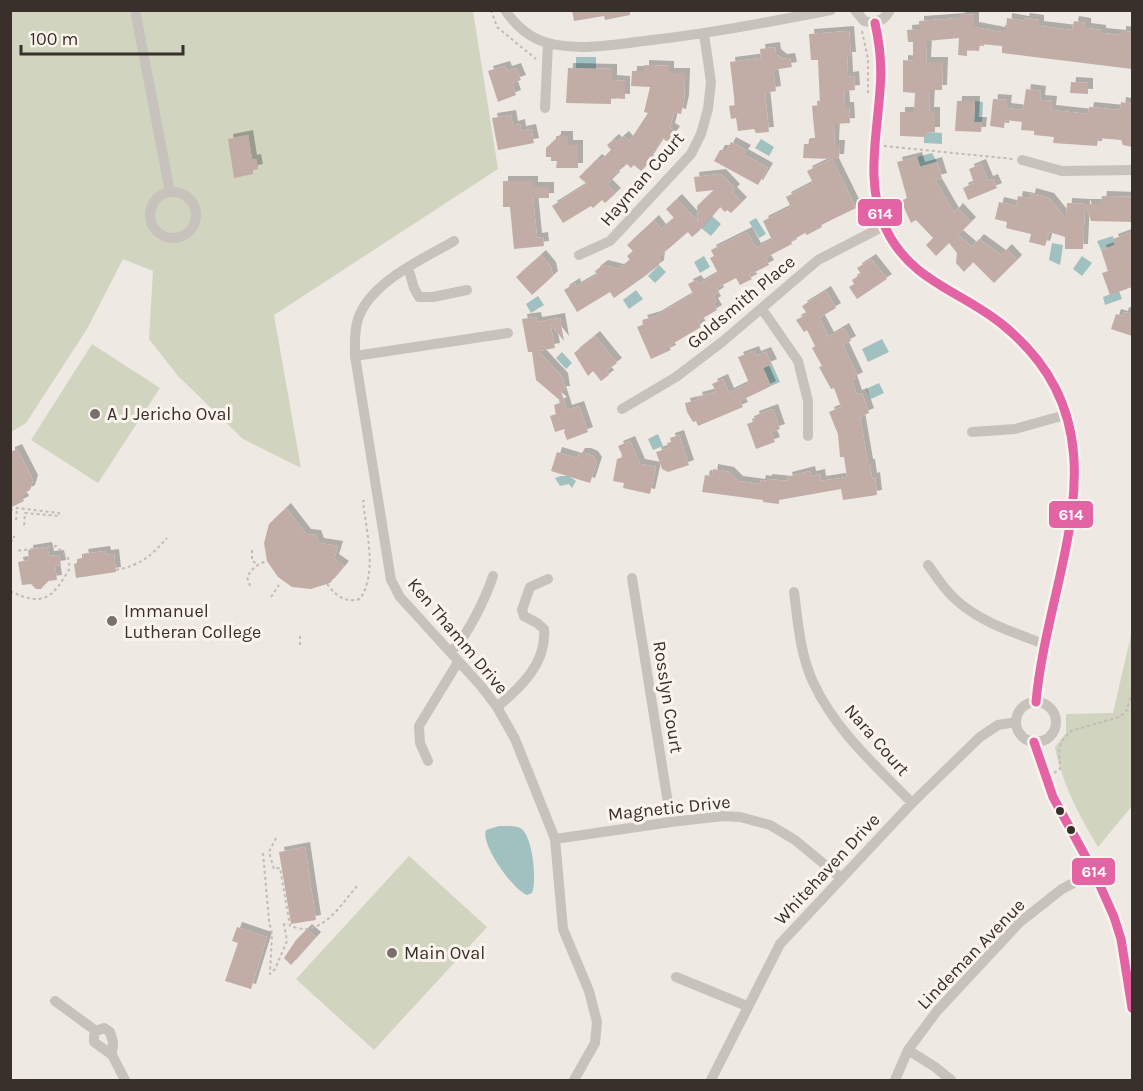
<svg xmlns="http://www.w3.org/2000/svg" width="1143" height="1091" viewBox="0 0 1143 1091" font-family="Karla,sans-serif">
<defs>
<filter id="shadow"><feDropShadow dx="5" dy="-5" stdDeviation="0" flood-color="#0004"/></filter>
</defs>
<rect width="100%" height="100%" fill="#efe9e4"/>
<!-- green -->
<path fill="#d1d4bf" d="M11,11H473L498,169L274,315L301,468L243,439L178,376L149,339L153,271L123,259L87,329L26,423L11,432Z
M92,344L160,388L98,483L31,440Z
M1132,631V806L1098,847C1079,815 1062,784 1055,747L1066,733V714L1113,713Z
M409,856L487,927L374,1050L296,979Z"/>
<!-- water -->
<path fill="#a1c1c0" d="M576,57H596V70L576,68Z
M975,101L983,102L982,122H974Z
M929,132L942,133V144L924,143V137Z
M761,139L774,147L769,156L755,148Z
M932,153L937,162L920,167L917,157Z
M712,216L721,224L711,236L701,228Z
M756,218L766,234L759,238L749,222Z
M1113,236L1115,245L1101,250L1097,241Z
M1052,243L1063,245L1060,265L1049,260Z
M704,256L710,267L700,273L694,262Z
M1082,256L1092,263L1082,276L1073,269Z
M659,265L666,272L655,283L648,276Z
M636,290L643,299L629,309L623,300Z
M1119,291L1122,299L1105,305L1103,297Z
M538,296L544,305L531,313L526,304Z
M882,339L889,352L868,362L862,349Z
M562,352L572,363L566,369L556,358Z
M772,364L780,382L771,386L763,368Z
M879,383L884,393L871,399L866,389Z
M658,434L663,446L653,450L648,439Z
M561,476H569L576,481L572,488L569,484L560,486L555,478Z
M499,826C506,826 517,825 522,829C533,839 537,881 532,893L527,895C513,890 480,844 486,830Z"/>
<!-- building -->
<path fill="#c2ada6" filter="url(#shadow)" d="M572,10H630V15L605,20L604,16L574,21Z
M960,14L974,15V27L1000,32V30H1006L1007,18L1024,21L1025,18L1039,20V26L1072,30L1074,21L1086,23V28L1101,30V33L1121,35V31L1132,32V69L1002,53V46L980,44L979,51L967,50V56L958,55L959,38L927,41L926,62H943L942,90H930L929,112H935V132H929L924,137L900,136V112H914L915,93L903,92V60L913,61V42H908L907,30L919,29V21L960,18Z
M849,31L851,57H847L848,77L854,76L855,90L844,91L845,107H849L850,123L835,124L834,145H840L839,159H832L856,208L821,225L822,227L807,235L805,233L791,241L792,244L765,258L769,265L749,275L752,279L740,285L736,278L717,288L719,292L713,296L716,301L713,303L717,310L698,321L701,327L669,346L671,350L651,359L637,327L644,324L642,320L656,316L693,294L688,284L696,280L699,284L718,273L710,258L714,256L711,250L747,232L756,248L772,240L763,221L791,207L786,197L813,183L807,171L832,159L803,158L804,144H810V138H815L812,106L820,105L818,60H811L809,34Z
M775,47L776,54L782,59L790,58L792,67L773,70L776,91L765,93L769,132L756,133L754,129L738,131L736,118L731,119L729,106L735,105L730,62L761,58L760,49Z
M644,65L669,66V73H685L684,100L681,114L674,112L670,128L675,131L668,142L662,138L648,160L650,162L641,171L634,165L631,168L627,164L614,175L615,177L607,184L616,193L605,203L602,200L593,208L591,206L563,223L552,206L587,184L579,177L597,159L600,161L611,150L607,145L614,139L617,142L624,136L629,142L648,113L644,112L650,87L631,86L632,71H644Z
M505,66L507,71L516,68L521,80L512,83L516,95L498,102L488,71Z
M568,68L612,69V80L625,81V99L611,98V104L566,103Z
M1071,82L1088,83V94L1070,93Z
M1026,89L1041,91L1040,100L1052,101L1051,110L1088,114L1089,107L1120,110L1121,102L1132,104V147L1123,145L1121,140L1098,138L1097,146L1053,143L1054,137L1034,135V131L1021,130L1022,122L1005,120L1004,128L990,126L993,99L1007,100L1006,108L1023,110Z
M957,101H975L974,122H982L981,132L955,131Z
M511,115L513,126L520,124L521,131L531,129L534,143L498,150L492,118Z
M248,135L252,160L256,159L258,169L253,170V174L234,178L228,139Z
M556,136H568V145H578V168H556L557,161H551V157H546V148L556,139Z
M731,142L746,150L743,154L768,168L758,185L714,161L720,150H727Z
M917,157L920,167L937,162L942,178L935,180L954,213L958,208L971,222L958,235L972,247L979,239L1001,255L1007,249L1017,260L994,283L973,262L964,272L956,263L957,253L949,243L936,256L926,245L933,238L916,220L911,223L901,201L907,198L897,162Z
M981,164L988,181L993,179L997,188L968,200L963,188L974,183L969,169Z
M721,174L735,189L732,192L742,202L731,213L727,210L725,212L720,207L699,231L692,237L688,232L660,256L659,265L645,276L614,298L610,292L577,312L564,290L575,283L576,287L597,275L595,271L603,265L619,269L630,260L627,256L633,251L627,245L654,220L661,229L674,218L666,209L677,199L698,222L697,206L714,190L696,192L694,177Z
M503,181H533V187H549V198H533L537,238L543,237L544,246L514,249L510,207H503Z
M1031,193L1049,198L1066,219L1067,203L1085,204L1083,249H1065V237L1049,232L1045,246L1029,242L1031,234L1006,228L1007,222L995,219L999,202L1016,206L1018,196L1030,198Z
M1102,196L1132,197V222L1091,221L1085,204H1101Z
M1132,232V287L1110,295L1102,273L1108,271L1101,250L1115,245L1113,239Z
M541,255L551,267L553,276L532,295L516,277Z
M871,259L887,279L857,299L849,287L854,284L852,280L861,274L857,268Z
M826,291L836,308L819,318L829,337L844,328L851,341L843,345L858,377L852,380L857,395L862,393L869,413L860,417L868,464H870L872,478L875,477L877,495L843,500L841,489L779,500V504L763,502V500L702,492L705,475L712,476L713,469L729,472L738,481L760,484L761,480L767,481V479L788,481L787,477L810,471L811,476L820,474L821,481L847,477L844,457H840L838,434L829,412L841,407L834,388L831,389L819,367L822,366L812,348L815,346L807,330L804,332L796,320L807,314L802,306Z
M1124,312L1132,314V336L1111,329L1116,314L1123,316Z
M536,317L537,322L560,318L564,341L550,323L555,348L538,351L563,378L565,391H561L567,410L579,406L588,432L567,440L564,432L565,429L555,432L550,416L556,414L554,405L562,402L536,380L532,352H528L522,319Z
M595,336L617,363L606,371L609,375L601,381L593,371L588,376L574,353Z
M754,351L756,356L766,352L772,364L763,368L771,386L740,401L743,407L698,426L696,421L693,422L687,412L685,403L698,400L697,397L716,392L712,384L723,379L729,393L749,383L738,357Z
M773,409L780,429L771,432L775,442L756,449L747,424L755,421L754,416Z
M679,435L689,465L668,472L662,469L656,452L669,448L667,443L671,442L670,438Z
M630,441L640,464L656,467L650,494L623,488L624,483L613,481L617,459L623,457L618,446Z
M17,449L33,480L30,490L21,495L24,501L10,508V452Z
M557,452L577,458L580,453H586L593,456L597,462L590,483L551,471Z
M286,508L306,534L316,535L319,543L338,546L334,559L344,566L330,583L311,589L292,587L278,577L267,561L264,543L269,524Z
M47,547L49,556L59,555L61,565L55,566L57,580L48,581L41,589H36L31,584L22,585L18,562L29,560L28,550Z
M105,551L106,555L114,554L116,572L76,578L74,564L77,563V559L84,558L83,554Z
M305,847L316,920L291,924L279,852Z
M237,927L267,937L251,989L225,981L238,943L232,941Z
M307,929L316,937L291,965L284,958L296,940Z"/>
<g fill="none" stroke-linecap="round" stroke-linejoin="round">
<!-- path -->
<path stroke="#c1bab5" stroke-width="2" stroke-dasharray="3 3" stroke-linecap="butt" d="M491,10L497,27L536,59
M862,31L868,59V96
M884,146L1013,159
M10,510L17,508L59,513V516L25,513L24,527
M16,520L17,508
M10,541L14,540V536
M252,550V561L258,564
M116,570C141,565 151,556 167,538
M327,584C336,596 345,603 360,599C378,572 366,531 363,501L368,500
M250,586L247,577C252,568 258,564 267,561
M10,591C44,608 53,597 70,568L68,558L56,546L16,551
M271,597L279,585
M300,645V634
M1054,773L1060,769L1059,748L1062,741L1071,731L1119,717L1126,712L1132,692
M276,838L269,852L274,869L280,868L290,926C294,927 300,929 304,929C327,929 344,901 357,886
M263,853L269,921L272,934L270,974L275,969L287,941L284,924H288"/>
<!-- minor -->
<path stroke="#c8c2bd" stroke-width="10" d="M135,10L170,192
M505,10C516,26 529,38 548,43C579,51 613,45 644,41C707,34 769,22 831,10
M855,10L864,21C875,24 884,21 890,10
M875,23C879,39 881,55 881,72C881,120 863,185 886,229C909,276 936,282 977,306C1028,336 1066,388 1074,448C1085,534 1039,617 1036,702
M545,108L548,43
M1022,160L1062,171L1132,170
M150 215a23 23 0 1 1 46 0a23 23 0 1 1-46 0Z
M454,241C423,259 370,282 358,319C354,331 355,343 355,356L391,580L400,597L481,686L497,707L515,739L555,839L563,929L589,991L597,1022L595,1043L574,1080
M579,255L610,241L691,154L701,134L708,109L711,82L704,34
M408,267L414,288L419,297H433L467,290
M762,309L798,361L808,401V436
M355,356L508,333
M622,409L676,377L722,342L818,260L884,226
M972,432L1015,429L1065,415
M928,565C936,576 944,589 954,598C979,622 1013,632 1044,644
M632,578L671,822
M794,592C798,622 800,654 813,682C835,730 876,766 912,803
M450,652C467,638 486,597 493,576
M1016 722a20 20 0 1 1 40 0a20 20 0 1 1-40 0Z
M497,707C521,687 547,663 544,629L537,623L524,616L522,610L530,587L548,579
M1034,742L1053,797L1094,872L1114,917L1121,939L1132,1008
M428,761L420,743L419,726L458,662
M555,839L671,822L723,816L740,817L770,825L795,840L841,878
M676,977L747,1006
M55,1001L96,1031
M96,1031L104,1028L110,1032L113,1042L112,1055L125,1080
M96,1031L94,1036V1042L112,1055
M908,1050L935,1067L951,1080
M711,1080L780,944L912,803L980,737L998,725L1016,722
M895,1080L908,1050L937,1011L1020,922L1062,889L1094,872"/>
<!-- bus-1 casing -->
<g stroke="#faf4ed" stroke-width="14">
<path id="bus-1" d="M875,23C880,45 882,68 880,90C877,136 865,186 886,229C911,282 962,291 1003,325C1133,432 1048,568 1036,702
M1034,742L1053,797L1094,872L1114,917L1121,939L1132,1008"/>
</g>
<!-- bus-1 -->
<use href="#bus-1" stroke="#e463a4" stroke-width="9"/>
</g>
<!-- markers -->
<g fill="#79706c" stroke="#faf4ed" stroke-width="2">
<circle cx="95" cy="414" r="6"/>
<circle cx="112" cy="621" r="6"/>
<circle cx="392" cy="953" r="6"/>
</g>
<g fill="#392f2b" stroke="#faf4ed" stroke-width="2">
<circle cx="1060" cy="811" r="5"/>
<circle cx="1071" cy="830" r="5"/>
</g>
<g text-anchor="middle" stroke-width="6" stroke-linejoin="round" paint-order="stroke">
<!-- street labels -->
<g font-size="18" fill="#392f2b" stroke="#faf4ed">
<text transform="translate(642 179) rotate(-49)" y="6">Hayman Court</text>
<text transform="translate(741 302) rotate(-40)" y="6">Goldsmith Place</text>
<text transform="translate(458 636) rotate(50)" y="6">Ken Thamm Drive</text>
<text transform="translate(668 697) rotate(81)" y="6">Rosslyn Court</text>
<text transform="translate(877 740) rotate(49)" y="6">Nara Court</text>
<text transform="translate(669 808) rotate(-6)" y="6">Magnetic Drive</text>
<text transform="translate(827 869) rotate(-47)" y="6">Whitehaven Drive</text>
<text transform="translate(971 954) rotate(-46)" y="6">Lindeman Avenue</text>
</g>
<!-- poi labels -->
<g font-size="18" fill="#392f2b" stroke="#faf4ed" text-anchor="start">
<text x="107" y="420">A J Jericho Oval</text>
<text x="124" y="617">Immanuel<tspan x="124" dy="21">Lutheran College</tspan></text>
<text x="404" y="959">Main Oval</text>
</g>
</g>
<g stroke="#faf4ed" stroke-width="2">
<rect x="857" y="198" width="46" height="29" rx="6" fill="#e463a4"/>
<rect x="1048" y="500" width="46" height="29" rx="6" fill="#e463a4"/>
<rect x="1071" y="857" width="45" height="29" rx="6" fill="#e463a4"/>
</g>
<g font-size="16" text-anchor="middle" font-weight="bold" fill="#fff">
<text x="880" y="219">614</text>
<text x="1071" y="520">614</text>
<text x="1094" y="877">614</text>
</g>
<!-- border -->
<rect width="1143" height="1091" fill="none" stroke="#392f2b" stroke-width="24"/>
<!-- scale -->
<path d="M21 45v9h162v-9" fill="none" stroke="#392f2b" stroke-width="3"/>
<text x="30" y="45" font-size="18" fill="#392f2b" stroke="#faf4ed" stroke-width="4.5" paint-order="stroke">100 m</text>
</svg>
